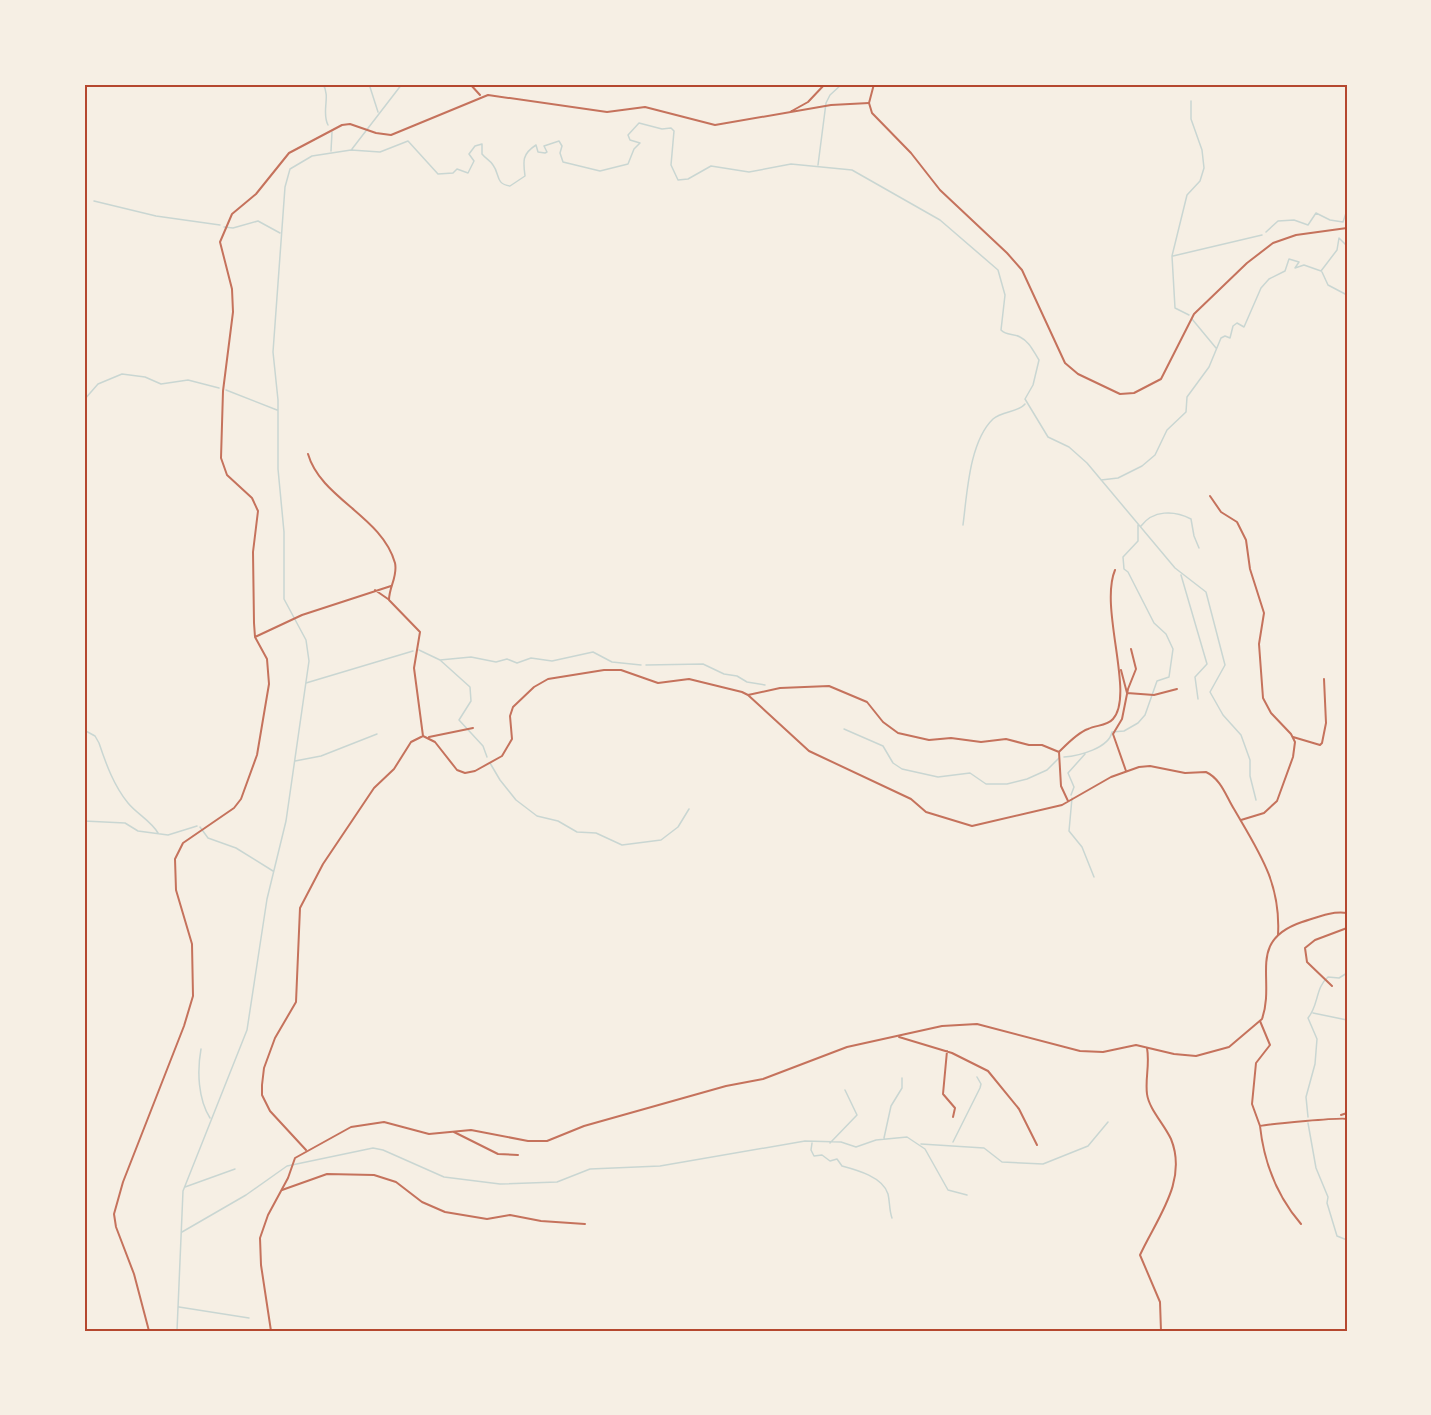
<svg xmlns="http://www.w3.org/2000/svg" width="1431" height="1415" viewBox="0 0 1431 1415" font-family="'Space Grotesk',sans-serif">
<rect width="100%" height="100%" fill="#f6efe4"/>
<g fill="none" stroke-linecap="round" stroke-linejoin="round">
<!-- stream -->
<path stroke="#c9d6d2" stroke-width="1.5" d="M323,84C331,97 321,112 328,125
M369,84L378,112
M352,149L402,84
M331,151L332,132
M818,165L826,103L830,95L842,84
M94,201L156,216L220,225
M224,227L233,228L258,221L280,233
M1266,232L1278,221L1294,220L1308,225L1316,213L1330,220L1343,222L1347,210
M1173,256L1262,235
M1321,271L1337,250L1339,238L1347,246
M1322,272L1328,285L1347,295
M1189,315L1175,308L1172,256L1187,195L1200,181L1204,168L1202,150L1191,119V101
M1192,319L1216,348
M226,390L277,410
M84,400L98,384L122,374L145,377L161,384L188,380L219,388
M1101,480L1118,478L1142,466L1155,455L1167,430L1186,412L1187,397L1209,367L1221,338L1225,336L1230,338L1233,326L1237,323L1244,327L1261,288L1269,279L1285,271L1289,259L1299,262L1295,268L1304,265L1321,271
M963,525C967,495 969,442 993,419C1002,411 1019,412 1025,404
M1141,526C1153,510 1174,510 1191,519L1194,536L1199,548
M1181,575L1207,664L1195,677L1198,699
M419,650L440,660L470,687L471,701L459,720L483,746L487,757
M440,660L471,657L496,662L507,659L517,663L531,658L552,661L593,652L612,662L641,665
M646,665L703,664L724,674L737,676L747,682L765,685
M306,683L413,651
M844,729L883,746L893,763L902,769L938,777L970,773L986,784H1007L1027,779L1047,770L1059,758
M84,730L95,736L99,743C106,764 114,786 128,803C137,814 151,821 158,833
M1064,757C1079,756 1109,748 1112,732L1124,731L1138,723L1145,715L1157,681L1169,677L1173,649L1166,634L1154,623L1128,572L1124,569L1123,557L1138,541V525
M295,761L321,756L377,734
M490,763L500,780L516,800L537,816L558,821L577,832L596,833L622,845L661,840L678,827L689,809
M1071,795L1074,787L1068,773L1085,754
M1072,798L1069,831L1082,847L1094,877
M84,821L125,823L138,831L168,835L197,826
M200,827L208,838L236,848L273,871
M1313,1013L1347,1020
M201,1049C197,1071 198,1099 210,1118
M1308,1117L1306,1097L1315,1064L1317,1039L1308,1018C1319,1005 1315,988 1328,977L1339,978L1347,973
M1308,1123L1316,1168L1328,1197L1327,1203L1337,1236L1347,1240
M884,1138L891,1106L902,1088V1078
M953,1142L980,1088L981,1084L977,1077
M812,1143L811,1150L814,1156L822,1155L830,1161L837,1159L842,1166C857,1170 883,1177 888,1194C890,1202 889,1210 892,1218
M830,1143L857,1115L845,1090
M921,1144L984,1148L1002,1162L1043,1164L1088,1146L1108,1122
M185,1187L235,1169
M182,1232L246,1195L287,1166L373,1148L383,1150L444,1177L500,1184L557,1182L590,1169L660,1166L805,1141L841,1142L856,1147L876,1140L907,1137L925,1149L948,1190L967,1195
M179,1307L249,1318
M177,1331L183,1191L247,1030L267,899L286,821L309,661L306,640L284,599V532L278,469V400L273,352L285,187L290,169L312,156L351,150L380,152L408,141L438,174L453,173L457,169L468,173L474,161L469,154L475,146L482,144V154C486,159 490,160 493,165C500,174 495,184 510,186L525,176C523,161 522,154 536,145L538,152L545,153L547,152L544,146L559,141L562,146L560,153L563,162L600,171L628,164L634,149L640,143L630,140L628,135L639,123L662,129L671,128L674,131L671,165L678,180L688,179L711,166L749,172L791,164L852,170L940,220L998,270L1005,295L1001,330C1007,336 1013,333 1020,337C1030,342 1033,351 1039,360L1033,385L1025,399L1048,437L1069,447L1087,463L1175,568L1206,592L1225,665L1210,692L1223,715L1241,735L1250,760V776L1256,800"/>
<!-- minor -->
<path stroke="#c5725c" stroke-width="2" d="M470,84L480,95
M790,112L808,102L825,84
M308,454C321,499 382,516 395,563C398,576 389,587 389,600L420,632L414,668L423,736
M1210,496L1221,512L1237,522L1246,540L1250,569L1264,613L1259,644L1263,698L1271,713L1291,734L1295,742L1293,757L1277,801L1264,813L1241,820
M375,590L388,599
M255,637L302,615L391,586
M1121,670L1127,693L1154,695L1177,689
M748,695L780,688L829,686L867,702L883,722L898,733L929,740L951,738L981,742L1006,739L1029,745H1042L1059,752
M429,737L473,728
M1293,737L1320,745L1322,743L1326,723L1324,679
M1059,752C1067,744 1077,733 1088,729C1096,725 1107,726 1113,719C1135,695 1099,608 1115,570
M1059,752L1061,786L1068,801
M1126,771L1113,734L1122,719L1128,689L1136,669L1131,649
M1332,986L1307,962L1305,948L1315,940L1347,928
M1260,1021L1270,1045L1256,1063L1252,1104L1260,1126C1269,1124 1343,1117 1347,1119
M899,1037L952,1053L988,1071L1019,1109L1037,1145
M1147,1048C1150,1064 1145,1078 1147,1094C1149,1109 1164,1124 1171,1139C1188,1181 1157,1218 1140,1255L1160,1302L1161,1331
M947,1051L943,1094L955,1108L953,1117
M1341,1115L1347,1113
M1260,1126C1264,1163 1277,1196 1301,1224
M454,1132L498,1154L518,1155
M306,1150L270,1111L262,1095V1085L264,1068L275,1038L296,1002L300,908L323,864L374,788L394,769L411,742L423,736L435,742L457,770L465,773L475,771L502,756L512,739L510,716L513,707L534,687L548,679L604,670H621L658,683L689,679L742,692L748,695L809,751L911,799L926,812L972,826L1062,805L1111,777L1139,767L1150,766L1185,773L1206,772C1221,779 1226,796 1234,809C1259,852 1281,883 1278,935
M282,1190L327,1174L374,1175L396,1182L422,1202L445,1212L487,1219L510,1215L541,1221L585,1224
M149,1331L134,1274L116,1227L114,1214L123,1182L184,1026L193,996L192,944L176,890L175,859L183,843L234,808L241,799L257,755L269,684L267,659L255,637L254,623L253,552L258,511L252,498L227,475L221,458L223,391L233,312L232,289L220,242L232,214L256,194L289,153L342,125L350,124L376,133L391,135L488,95L607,112L645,107L715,125L831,105L869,103"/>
<!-- tertiary -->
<path stroke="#c5725c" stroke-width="2" d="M874,84L869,103L872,113L911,153L940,190L1007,253L1022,270L1065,363L1078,374L1120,394L1134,393L1161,379L1194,314L1247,263L1273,243L1296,235L1347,228
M271,1331L261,1265L260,1238L268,1215L288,1178L295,1158L351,1127L384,1122L429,1134L471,1130L528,1141H547L584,1126L726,1086L763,1079L847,1047L942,1026L977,1024L1080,1051L1103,1052L1136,1045L1174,1054L1196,1056L1229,1047L1262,1019C1276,979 1246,941 1302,922C1318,917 1331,911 1347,913"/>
</g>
<!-- border -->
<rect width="1431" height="1415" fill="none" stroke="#f6efe4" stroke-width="171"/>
<rect x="86" y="86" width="1260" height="1244" fill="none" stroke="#b5482f" stroke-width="2"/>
</svg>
